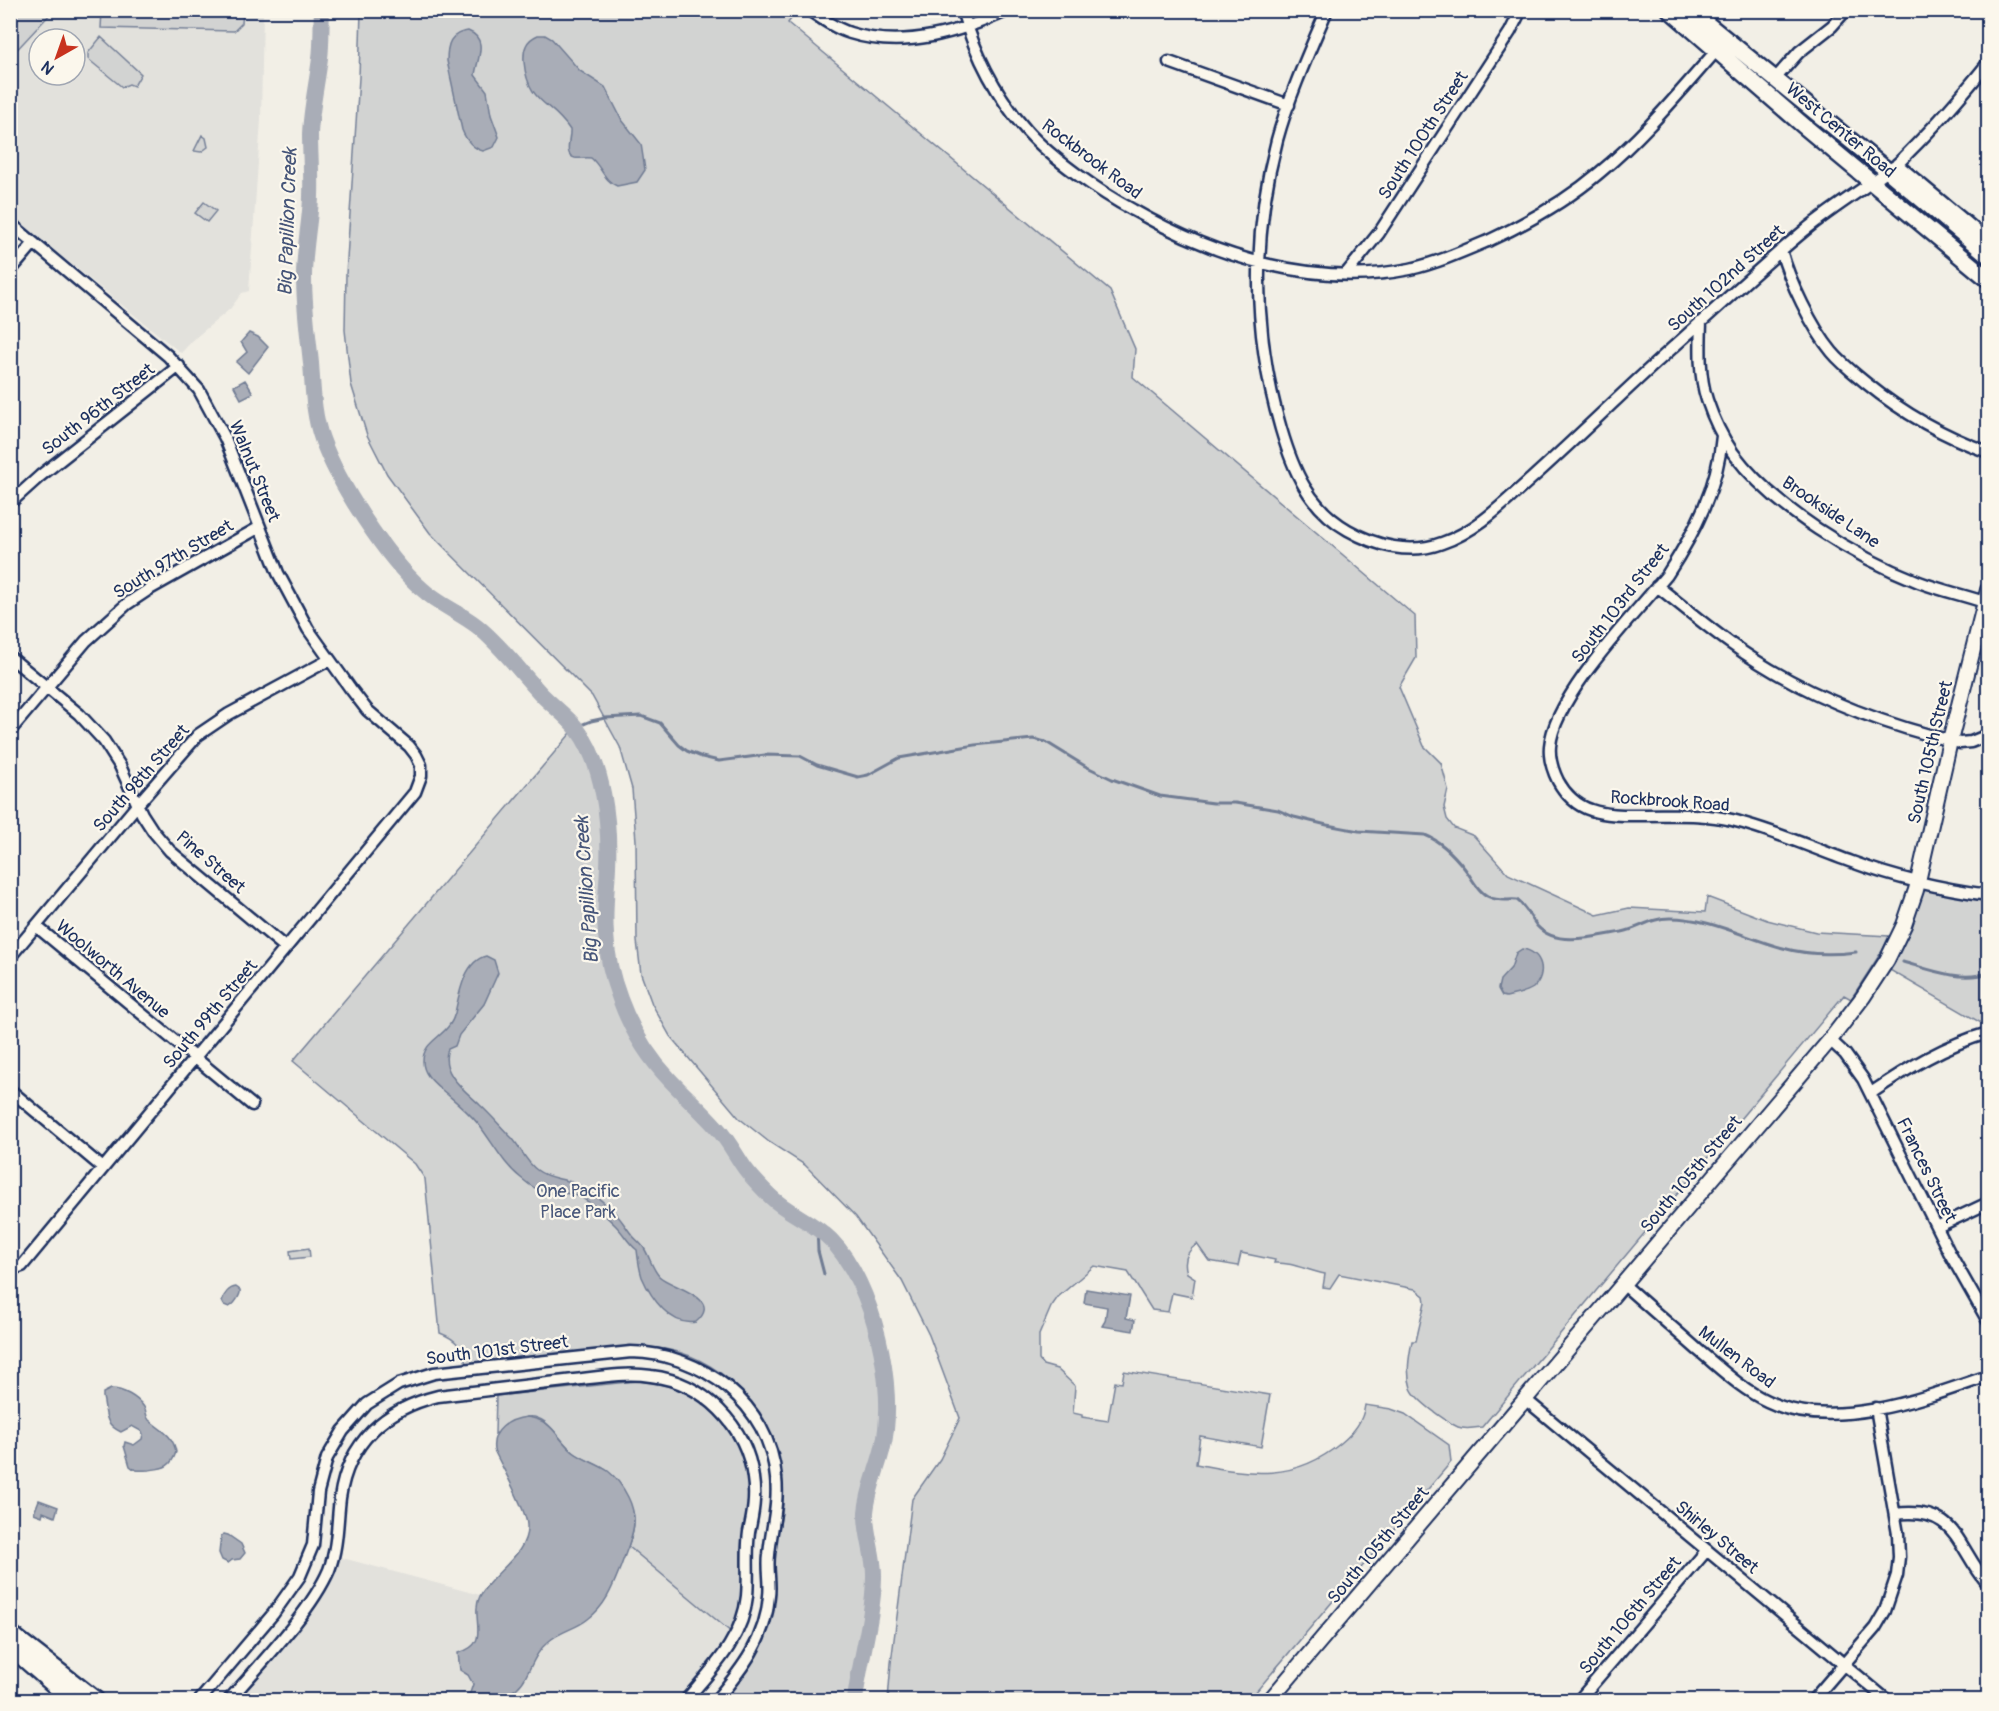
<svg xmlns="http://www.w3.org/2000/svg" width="1999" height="1711" viewBox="0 0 1999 1711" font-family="Pangolin,sans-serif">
<rect width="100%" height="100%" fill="#f2efe6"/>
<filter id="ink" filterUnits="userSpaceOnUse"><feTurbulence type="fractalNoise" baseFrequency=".0167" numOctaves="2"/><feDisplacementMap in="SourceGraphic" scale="12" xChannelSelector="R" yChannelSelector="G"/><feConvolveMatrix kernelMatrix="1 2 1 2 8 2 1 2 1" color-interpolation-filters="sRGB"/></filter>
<g filter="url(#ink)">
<!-- built -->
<path fill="#e2e1dc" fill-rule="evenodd" d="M53,11H263L261,120L249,291L242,293L230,309L195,338L181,353L11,215V56ZM39,39H75V75H39Z
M628,1546L732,1633L678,1700H489L514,1690L526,1677L536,1655L548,1641L587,1620L599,1609L610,1593Z
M339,1557L480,1595L478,1603V1636L469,1650L459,1654L465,1672L471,1679L473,1684L470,1693L462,1700H238L323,1595Z"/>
<!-- green -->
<path fill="#d2d3d2" stroke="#768198" stroke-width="1.5" d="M11,10L53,11L11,56L10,11Z
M102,11H243L242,23L234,31L101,28Z
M361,11H797L788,23L1110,291L1135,349L1133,377L1415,616L1416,658L1399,687L1424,746L1441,763L1448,789L1444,807L1447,819L1454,828L1474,836L1508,874L1597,915L1629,908L1705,912L1707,897L1767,920L1816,932L1889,936L1882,951L1851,999L1844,995L1482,1427C1475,1428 1465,1430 1458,1427C1447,1422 1415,1400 1411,1388C1406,1373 1409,1357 1412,1341H1416L1425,1302L1424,1296L1415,1289L1339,1274L1330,1288L1323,1287L1325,1274C1307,1271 1294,1262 1274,1263L1275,1260L1241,1253L1238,1266L1209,1261L1197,1244C1187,1251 1183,1261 1187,1273L1195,1278L1192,1297L1172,1293L1168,1312L1152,1310L1128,1272L1094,1266L1058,1297L1051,1307L1039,1335V1360L1043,1365L1057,1369L1075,1386L1073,1413L1082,1415V1417L1108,1421L1115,1382L1122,1383L1124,1371L1270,1395L1261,1447L1200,1436L1196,1464C1250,1475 1295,1482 1341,1443C1354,1432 1363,1421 1365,1405L1391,1409L1405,1414L1449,1445L1451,1462L1249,1700H888L891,1663L912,1499L940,1459L960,1418L929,1335L902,1281L856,1217L805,1165L769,1142L739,1118L670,1036L652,1004L641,974L637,941L636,841L632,789L620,747L592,696L430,533L387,474L367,435L351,384L345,330L346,274L359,78Z
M101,37L141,74L134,86L129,84L122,87L88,59V53Z
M202,135L206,138L208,147L201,152L194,151Z
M204,202L216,211L207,222L195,213Z
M576,727C599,762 607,804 609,846C610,869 605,893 605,917C605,945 611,975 621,1002C631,1029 647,1054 666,1076C683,1095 703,1111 720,1130C729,1141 736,1154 744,1167C750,1177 760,1186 769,1195C788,1213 812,1221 831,1239C862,1272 883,1340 888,1384C890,1404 887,1425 884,1444C880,1468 868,1488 866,1512C865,1534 874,1555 874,1577C874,1619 860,1660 855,1700H741L731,1691C755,1663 773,1633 775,1594C776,1578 773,1561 776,1545C779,1525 785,1507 783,1486C779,1422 730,1360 665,1349C636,1344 607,1349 579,1352C541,1356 504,1361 466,1365C464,1348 456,1339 440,1333L425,1179L415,1164L293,1061Z
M1922,888L1988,901V1027L1888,969Z
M309,1248L310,1257L291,1259L290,1251Z
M637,1381C652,1383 668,1384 682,1391C721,1409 749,1450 749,1493C749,1513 742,1532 741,1552C740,1564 742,1576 742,1588C741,1604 737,1618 732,1633L628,1546C639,1519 635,1511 620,1487C616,1480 612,1474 605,1470C595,1463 583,1459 573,1452C560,1442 547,1413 527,1417C519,1418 503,1430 495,1434L496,1396Z"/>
<!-- water -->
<path fill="#a9adb7" stroke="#707b93" stroke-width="1.5" d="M468,31C489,39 477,59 475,75L487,91L491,115L499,137L494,147L483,151C472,148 466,140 462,130L447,61C447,44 450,33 468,31Z
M538,35H545L552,39L580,71L605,87L622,120L641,144L645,170L637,182L617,186C604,181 601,166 591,158C585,157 580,159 575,158C563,155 571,139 570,130C551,101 528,104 524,62C523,49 526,40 538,35Z
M249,333L258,337L268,347L248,373L236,362L247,352L241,342Z
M245,380L253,393L241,399L234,386Z
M1522,949C1542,951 1548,974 1533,988C1526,993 1513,995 1506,997L1502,996L1498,989L1500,980L1511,968L1516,953Z
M486,956L494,960L498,973L484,1004L459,1035L455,1046L448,1049C439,1073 466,1091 480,1105C491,1115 501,1127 512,1138C521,1148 526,1162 537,1170C547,1178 559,1178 571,1182C585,1187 598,1197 609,1207C619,1215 624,1225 632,1235C636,1240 641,1243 644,1248C650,1258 652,1268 659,1276C669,1287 725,1297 696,1322C671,1327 651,1298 642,1277C639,1268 638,1259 637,1250C628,1243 624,1234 616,1226C606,1216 590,1201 576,1195C568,1192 558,1194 549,1193C539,1192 529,1185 521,1178C503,1164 493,1143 479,1125C468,1111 455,1101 442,1090C433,1082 423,1074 423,1061C423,1039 449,1037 455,1013C459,995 464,961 486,956Z
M236,1287L240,1290C241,1295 234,1305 229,1307L224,1305L222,1301C224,1294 229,1288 236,1287Z
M1086,1289L1130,1296L1126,1318L1135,1320L1133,1331L1102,1326L1105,1321L1107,1307L1084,1303Z
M111,1389C123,1389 137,1397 144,1407C147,1411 145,1416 149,1420C161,1431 173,1434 176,1452C171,1468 163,1468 149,1470C140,1470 136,1472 130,1466L124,1446L125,1442L134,1445L142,1439L143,1434L141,1431L132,1426L121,1432C103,1423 107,1414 103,1397V1393Z
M527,1417C555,1420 556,1440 576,1454C586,1461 598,1464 608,1471C617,1478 623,1487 628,1497C641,1523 630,1540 621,1566C613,1586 606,1606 588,1619C576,1629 560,1631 548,1642C537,1651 533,1663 526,1676C515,1700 485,1701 462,1700L470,1693L473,1684L468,1675L460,1670L458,1653C493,1644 469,1618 480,1596C492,1572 529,1555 527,1525C527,1511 501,1465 494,1450C491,1430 509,1419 527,1417Z
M39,1500L58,1507L55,1517L43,1512L42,1516L34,1513Z
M224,1534L228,1535L241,1544L245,1553L240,1559L232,1560L228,1563L222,1560L219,1553L221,1536Z"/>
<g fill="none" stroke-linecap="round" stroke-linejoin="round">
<!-- stream -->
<path stroke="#707b93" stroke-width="3" d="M576,727L591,721L605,718L641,716L660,723L679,745L687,751L702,757L719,761L765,755L800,756L817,765L858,777L868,775L899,758L975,745L1033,739L1046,742L1085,766L1112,779L1160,796L1213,803H1235L1278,810L1294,817L1327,825L1359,831L1425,835C1440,841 1455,856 1465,869C1472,878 1478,892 1489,897C1499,902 1508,899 1517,900C1526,907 1530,917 1537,926C1557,948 1596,936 1622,932C1641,928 1650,918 1670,918C1710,918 1745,938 1783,948C1807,955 1832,955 1856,952
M1903,962C1931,970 1961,982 1988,973
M817,1227L818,1251L824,1274"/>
<!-- river -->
<path stroke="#a9adb7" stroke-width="16" d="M322,10C321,26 322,43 320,58C317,83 311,109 310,134C310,160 313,185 310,211C308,233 304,254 304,277C304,306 308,334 311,363C313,389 313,414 322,439C338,483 386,558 422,589C438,604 460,613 477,626C502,646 521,673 543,696C554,707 568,717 577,729C604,764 610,824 608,867C607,889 604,912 606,934C607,956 612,978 620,999C631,1029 648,1057 670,1080C685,1096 702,1111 717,1128C728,1140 735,1154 744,1167C751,1177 761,1187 770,1196C788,1214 813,1221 831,1240C874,1284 897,1388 883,1447C878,1469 868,1489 866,1512C865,1534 875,1555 874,1578C873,1619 860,1659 855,1700"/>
<!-- street casing -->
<g stroke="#1b2f5e" stroke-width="15">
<path id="street" d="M809,10C822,19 835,28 850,33C904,50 960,32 1009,10
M962,10C975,54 997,97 1027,131C1051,158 1101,193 1133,210C1215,257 1315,288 1410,269C1437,263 1464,251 1490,240C1529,222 1566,201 1599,173C1643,137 1679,93 1717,50
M1327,10C1309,52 1289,96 1277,140C1252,236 1253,334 1281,429C1293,470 1309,508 1348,530C1376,546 1410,555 1442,543C1477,531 1504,503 1531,479C1578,437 1622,393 1669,351C1714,311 1758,269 1804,231C1833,207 1865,188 1895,166C1900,162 1905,156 1910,151C1938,123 1963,94 1988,63
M1169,62L1289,105
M1774,80L1799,52L1832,26L1846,10
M1897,164L1988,240
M10,223L168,356L199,390L225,438L278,573L308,629L350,688L367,710L409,746L416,755L421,765V776L415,792L22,1266L10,1270
M1781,250C1789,280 1812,328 1832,352C1842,364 1854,373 1866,383C1903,413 1943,436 1988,452
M10,271L34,243
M1346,274L1379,233L1510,32L1521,10
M1701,323C1700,347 1699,376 1707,400C1713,418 1722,437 1733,453C1775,509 1855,557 1919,582C1940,590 1963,595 1984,602
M1722,436C1718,487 1695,532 1667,575C1635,614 1554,696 1550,746C1549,757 1553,771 1558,781C1565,794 1577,806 1591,810C1608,816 1628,815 1646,815C1674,815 1704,813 1732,820C1773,830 1812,848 1852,862C1895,878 1943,889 1988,895
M10,503L40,476L179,366
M1657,586C1681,605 1705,625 1730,643C1797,692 1880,724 1960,743L1971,742L1988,735
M10,657L79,714L104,741L120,766L142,814L153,831L170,851L286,948
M10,731L86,641L127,604L148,590L260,527
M36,926L252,1105
M10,957L138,804L198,735L229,714L329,660
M1830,1040L1845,1054L1863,1079L1949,1252L1988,1321
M10,1090L103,1168
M1871,1093C1908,1068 1945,1045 1988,1033
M1937,1227L1988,1203
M1623,1284C1648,1306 1673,1328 1698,1350C1720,1368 1741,1389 1767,1401C1832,1433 1925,1398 1988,1376
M1525,1399L1887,1700
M1895,1514C1958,1506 1955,1545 1988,1584
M200,1700L273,1614L300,1576L313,1545L318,1492L327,1458L343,1431L367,1404L399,1384L434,1373L631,1352C702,1353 770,1404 776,1478C779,1505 771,1529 769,1555C767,1569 771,1583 769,1596C766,1639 742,1669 716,1700
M229,1700C260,1664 311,1612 329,1570C338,1546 337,1522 340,1498C348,1442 385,1409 438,1396C483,1391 528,1385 574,1380C599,1377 626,1372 651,1376C703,1382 747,1426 753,1478C756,1497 753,1514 749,1532C746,1554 749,1574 747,1596C743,1639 712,1669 686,1700
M1579,1700L1707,1550
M1813,1700L1875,1628L1885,1611L1897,1575L1899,1557L1898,1534L1876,1408"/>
</g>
<!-- secondary casing -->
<g stroke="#1b2f5e" stroke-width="18">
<path id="secondary" d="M1270,1700L1830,1040L1863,997L1887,960L1904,925L1916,890L1950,741L1988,590"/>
</g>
<!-- primary casing -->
<g stroke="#1b2f5e" stroke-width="20">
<path id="primary" d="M1670,10L1804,126L1988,279
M1690,10L1888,171L1988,255
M10,1633L96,1700
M10,1644L25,1660L71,1700"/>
</g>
<!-- street -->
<use href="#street" stroke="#fbf7ec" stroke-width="10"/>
<!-- secondary -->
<use href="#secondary" stroke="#fbf7ec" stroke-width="14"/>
<!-- primary -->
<use href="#primary" stroke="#fbf7ec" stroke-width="15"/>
</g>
</g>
<g text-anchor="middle" stroke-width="4.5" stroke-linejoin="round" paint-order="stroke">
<!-- street labels -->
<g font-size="18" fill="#1b2f5e" stroke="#fbf7ec">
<text transform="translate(1841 130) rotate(40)" y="6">West Center Road</text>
<text transform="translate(1423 135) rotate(-57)" y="6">South 100th Street</text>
<text transform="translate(1092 159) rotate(37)" y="6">Rockbrook Road</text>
<text transform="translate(1726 278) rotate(-42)" y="6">South 102nd Street</text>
<text transform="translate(98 409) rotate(-38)" y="6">South 96th Street</text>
<text transform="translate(255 471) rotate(68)" y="6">Walnut Street</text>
<text transform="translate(1831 512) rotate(34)" y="6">Brookside Lane</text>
<text transform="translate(173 559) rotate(-31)" y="6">South 97th Street</text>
<text transform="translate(1620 603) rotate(-52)" y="6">South 103rd Street</text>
<text transform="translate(1930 752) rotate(-77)" y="6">South 105th Street</text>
<text transform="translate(141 778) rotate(-49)" y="6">South 98th Street</text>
<text transform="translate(1670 801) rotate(4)" y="6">Rockbrook Road</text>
<text transform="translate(211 862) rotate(41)" y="6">Pine Street</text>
<text transform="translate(113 969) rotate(40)" y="6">Woolworth Avenue</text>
<text transform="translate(210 1014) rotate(-50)" y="6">South 99th Street</text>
<text transform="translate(1927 1170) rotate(64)" y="6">Frances Street</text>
<text transform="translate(1691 1174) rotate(-50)" y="6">South 105th Street</text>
<text transform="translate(497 1350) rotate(-7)" y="6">South 101st Street</text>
<text transform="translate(1737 1357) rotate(37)" y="6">Mullen Road</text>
<text transform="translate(1717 1537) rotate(40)" y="6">Shirley Street</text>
<text transform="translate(1378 1545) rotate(-50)" y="6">South 105th Street</text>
<text transform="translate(1630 1615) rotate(-50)" y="6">South 106th Street</text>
</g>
<!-- park labels -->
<g font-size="18" fill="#49587b" stroke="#fbf7ec">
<text x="578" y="1197">One Pacific<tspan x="578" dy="21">Place Park</tspan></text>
</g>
<!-- water labels -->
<g font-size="20" font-style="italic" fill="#465579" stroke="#fbf7ec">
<text transform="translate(287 222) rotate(-88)" y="7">Big Papillion Creek</text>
<text transform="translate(586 890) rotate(-94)" y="7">Big Papillion Creek</text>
</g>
</g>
<!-- margin -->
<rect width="1999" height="1711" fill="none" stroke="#fbf7ec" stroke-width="36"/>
<rect x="18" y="18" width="1963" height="1675" fill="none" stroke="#1b2f5e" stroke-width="2" filter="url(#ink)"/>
<!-- north arrow -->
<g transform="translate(57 57) rotate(220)"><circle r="28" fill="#fbf7ec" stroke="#a1a7b3" stroke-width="1.5"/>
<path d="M0-4.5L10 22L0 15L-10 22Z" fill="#c8321e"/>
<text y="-9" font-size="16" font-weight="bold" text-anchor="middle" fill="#1b2f5e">N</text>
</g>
</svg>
